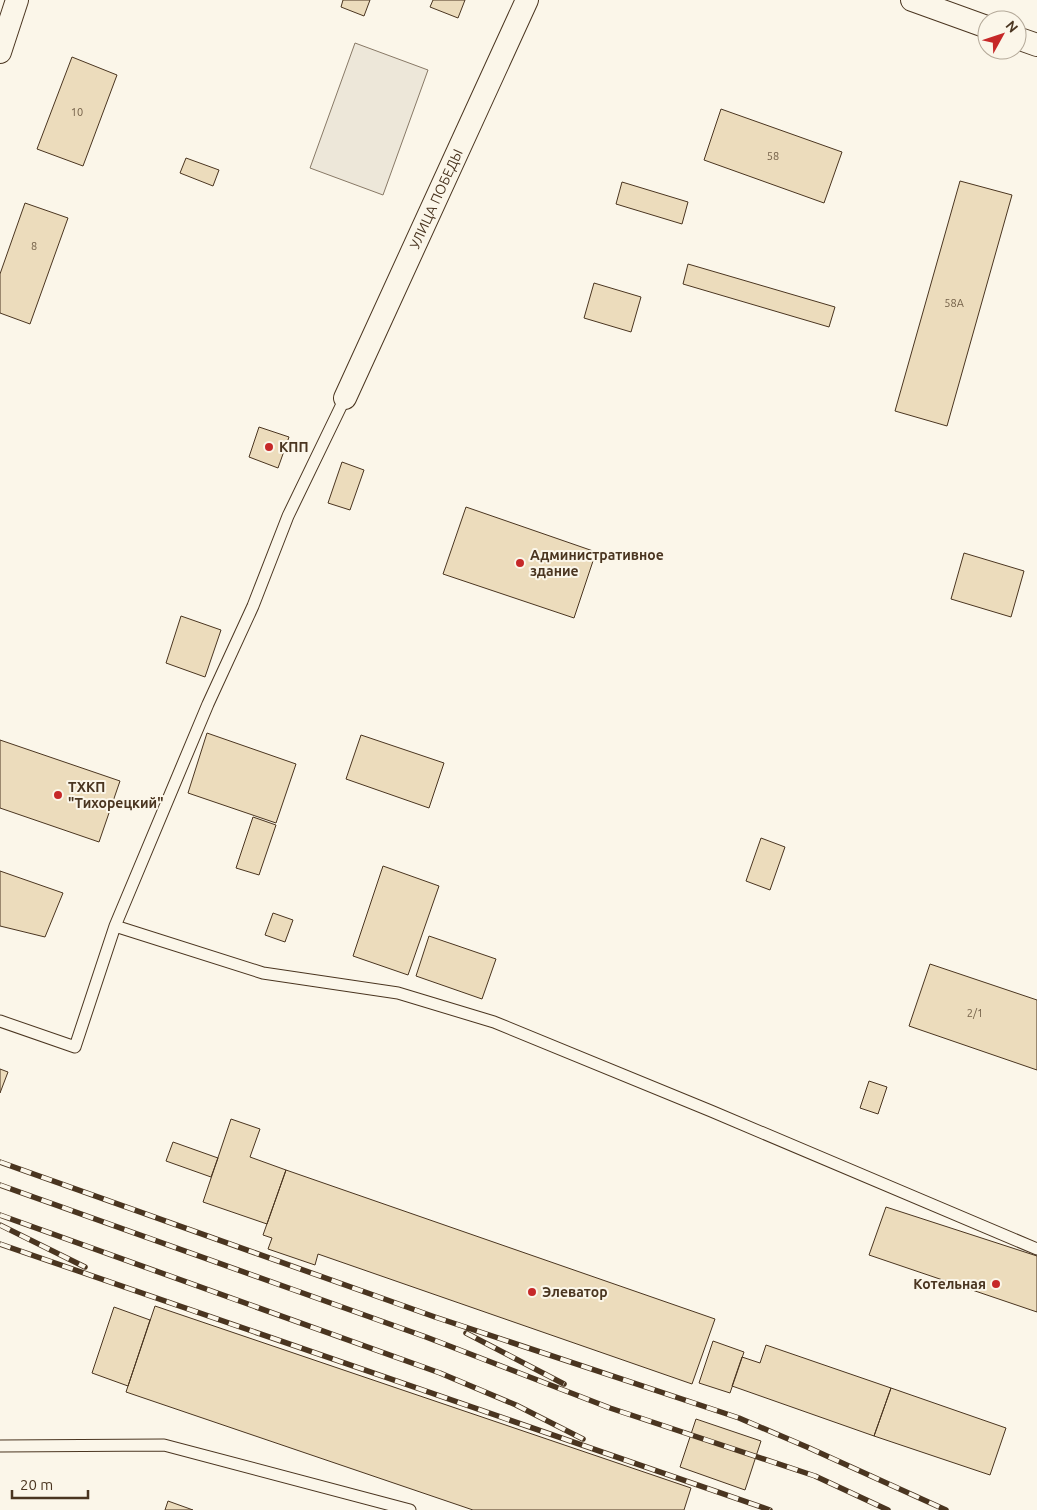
<svg xmlns="http://www.w3.org/2000/svg" width="1037" height="1510" viewBox="0 0 1037 1510" font-family="Ubuntu,sans-serif">
<rect width="100%" height="100%" fill="#fbf6e9"/>
<!-- parking -->
<path fill="#ede7d9" stroke="#887966" d="M355,43L428,70L383,195L310,168Z"/>
<!-- building -->
<path fill="#ecdcbc" stroke="#4a3520" d="M343,0H370L364,16L341,7Z
M433,0H465L458,18L430,7Z
M72,57L117,75L83,166L37,149Z
M721,109L842,152L824,203L704,160Z
M186,158L219,170L213,186L180,173Z
M960,181L1012,195L947,426L895,411Z
M622,182L688,202L682,224L616,204Z
M25,203L68,218L30,324L0,313V274Z
M688,264L835,307L829,327L683,284Z
M594,283L641,297L631,332L584,318Z
M259,427L289,437L278,468L249,457Z
M342,462L364,470L350,510L328,503Z
M466,507L596,552L574,618L443,574Z
M964,553L1024,571L1011,617L951,599Z
M181,616L221,630L205,677L166,663Z
M207,733L296,764L276,823L188,793Z
M361,735L444,763L429,808L346,779Z
M0,740L120,781L99,842L0,808Z
M253,817L276,825L259,875L236,868Z
M761,838L785,847L770,890L746,881Z
M383,866L439,886L408,975L353,956Z
M0,871L63,893L45,937L0,926Z
M273,913L293,920L285,942L265,935Z
M429,936L496,959L482,999L416,976Z
M930,964L1037,1000V1070L909,1026Z
M0,1069L8,1072L0,1093Z
M869,1081L887,1087L878,1114L860,1108Z
M231,1119L260,1129L250,1157L286,1170L267,1224L203,1202Z
M173,1142L218,1158L211,1177L166,1161Z
M286,1170L715,1319L692,1384L318,1254L315,1265L268,1249L272,1238L263,1235Z
M886,1207L1037,1256V1312L869,1255Z
M155,1306L691,1488L684,1510H473L126,1392Z
M114,1307L150,1320L128,1386L92,1373Z
M713,1341L744,1352L730,1393L699,1383Z
M766,1345L891,1388L874,1436L732,1386L742,1357L760,1363Z
M891,1388L1006,1428L990,1475L874,1436Z
M696,1419L761,1441L745,1490L680,1467Z
M168,1501L193,1510H165Z"/>
<g fill="none" stroke-linecap="round" stroke-linejoin="round">
<!-- service casing -->
<g stroke="#4a3520" stroke-width="13">
<path id="service" d="M115,926L263,973L398,993L494,1022L711,1111L1037,1249
M0,1021L75,1047L115,926L208,704L253,606L288,516L345,398
M0,1446L164,1445L410,1510"/>
</g>
<!-- minor casing -->
<g stroke="#4a3520" stroke-width="24">
<g id="minor">
<path d="M912,0L987,27"/>
<path d="M1017,38L1037,45"/>
<path d="M0,52L17,0"/>
<path id="s1" d="M345,398L527,0"/>
</g>
</g>
<!-- service -->
<use href="#service" stroke="#fbf6e9" stroke-width="11"/>
<!-- minor -->
<use href="#minor" stroke="#fbf6e9" stroke-width="22"/>
<!-- rail casing -->
<g stroke="#4a3520" stroke-width="5.5">
<path id="rail" d="M0,1162L435,1317L739,1418L807,1447L946,1510
M0,1185L426,1337L610,1408L815,1476L888,1510
M0,1215L440,1373L516,1405L583,1439
M0,1225L85,1267
M0,1244L770,1510
M466,1333L564,1384"/>
</g>
<!-- rail -->
<use href="#rail" stroke="#fbf6e9" stroke-width="4" stroke-dasharray="11" stroke-linecap="butt"/>
</g>
<!-- markers -->
<g fill="#c62828" stroke="#fbf6e9" stroke-width="2">
<circle cx="269" cy="447" r="5"/>
<circle cx="520" cy="563" r="5"/>
<circle cx="58" cy="795" r="5"/>
<circle cx="996" cy="1284" r="5"/>
<circle cx="532" cy="1292" r="5"/>
</g>
<g text-anchor="middle" stroke-width="4" stroke-linejoin="round" paint-order="stroke">
<!-- number labels -->
<g font-size="11" fill="#725f47">
<text x="77" y="116">10</text>
<text x="773" y="160">58</text>
<text x="34" y="250">8</text>
<text x="954" y="307">58А</text>
<text x="975" y="1017">2/1</text>
</g>
<!-- street labels -->
<g font-size="14" fill="#4a3520" stroke="#fbf6e9">
<text dy="5" stroke="none"><textPath href="#s1" startOffset="219">УЛИЦА ПОБЕДЫ</textPath></text>
</g>
<!-- poi labels -->
<g font-size="14" font-weight="bold" fill="#4a3520" stroke="#fbf6e9" text-anchor="start">
<text x="279" y="452">КПП</text>
<text x="530" y="560">Административное<tspan x="530" dy="16">здание</tspan></text>
<text x="68" y="792">ТХКП<tspan x="68" dy="16">"Тихорецкий"</tspan></text>
<text x="986" y="1289" text-anchor="end">Котельная</text>
<text x="542" y="1297">Элеватор</text>
</g>
</g>
<!-- north arrow -->
<g transform="translate(1002 35) rotate(50)"><circle r="24" fill="#fbf6e9" stroke="#b4a999"/>
<path d="M0-4L9 19L0 12L-9 19Z" fill="#c62828"/>
<text y="-8" font-size="14" font-weight="bold" text-anchor="middle" fill="#4a3520">N</text>
</g>
<!-- scale -->
<path d="M12 1490v8h76v-8" fill="none" stroke="#4a3520" stroke-width="2.5"/>
<text x="20" y="1490" font-size="15" fill="#4a3520" stroke="#fbf6e9" stroke-width="4" paint-order="stroke">20 m</text>
</svg>
